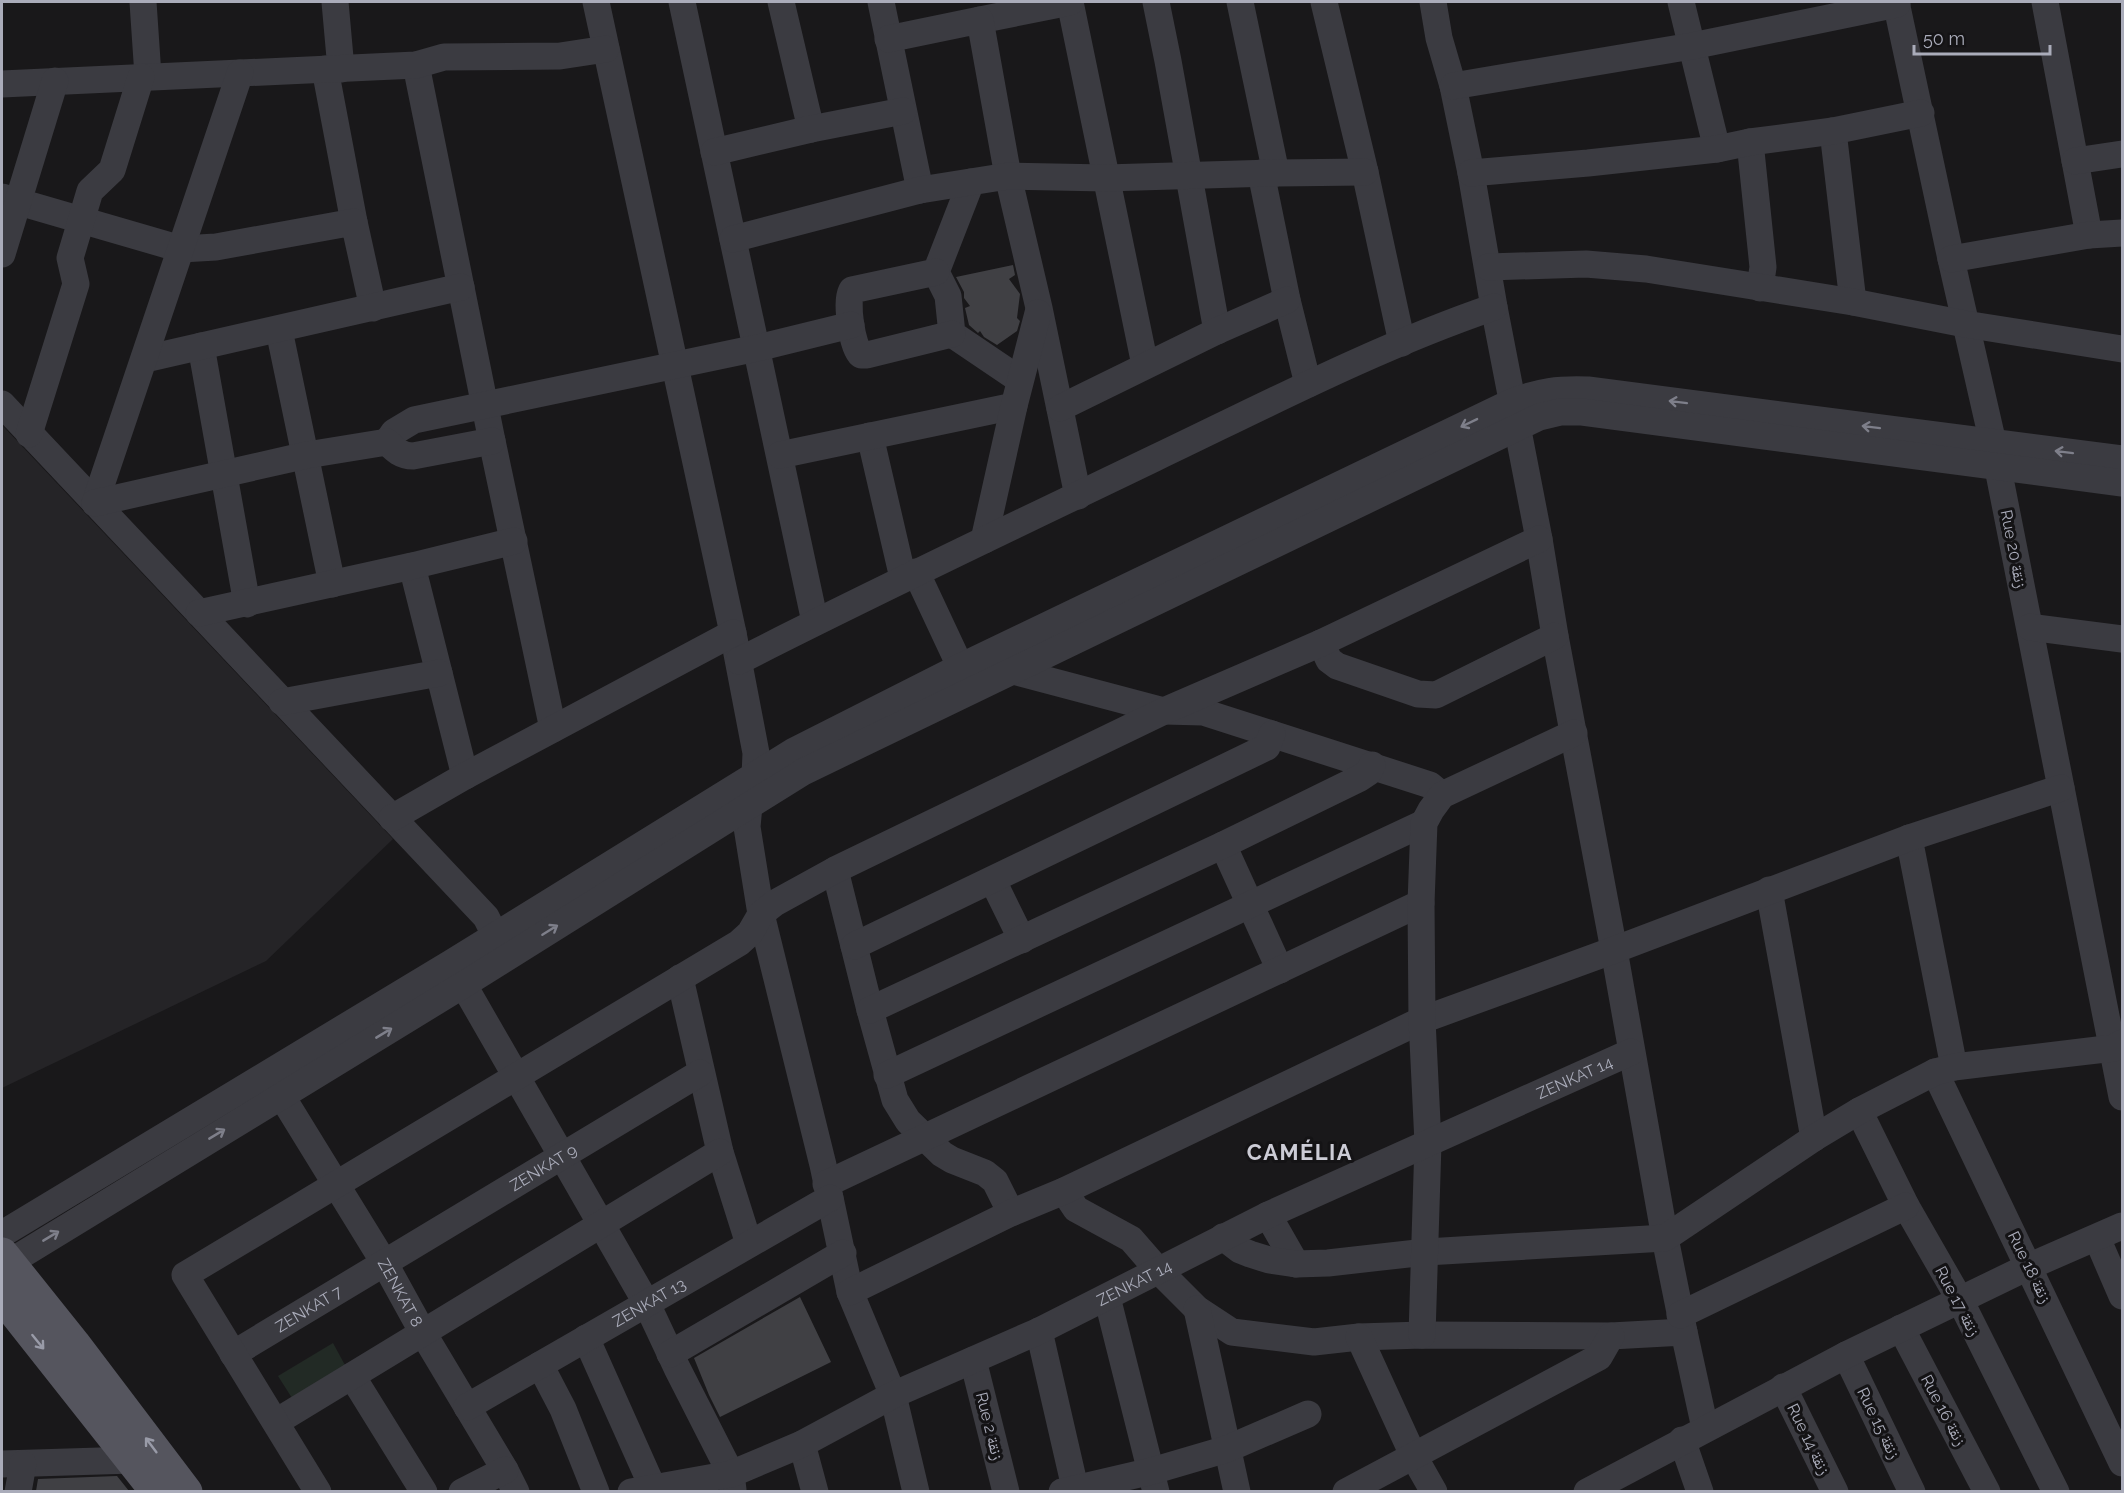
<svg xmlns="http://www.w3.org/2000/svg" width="2124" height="1493" viewBox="0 0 2124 1493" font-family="Raleway,'Noto Naskh Arabic',sans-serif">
<rect width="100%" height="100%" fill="#19181a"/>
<!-- built -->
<path fill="#252427" d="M2,425L393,839L266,961L2,1088Z"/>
<!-- green -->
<path fill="#222a25" d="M333,1343L346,1367L292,1398L278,1376Z"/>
<!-- building -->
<path fill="#404044" d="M1013,265L1015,275L1009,279L1020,294L1017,318L1020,321L1017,331L997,345L984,337L980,331L978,333L969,325L965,308L970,306L964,298V292L956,277Z
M800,1297L831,1362L720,1417L709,1395L694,1358Z
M117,1476L129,1491H36L38,1479Z"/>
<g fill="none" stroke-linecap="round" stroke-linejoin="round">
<!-- minor -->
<g stroke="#3b3b41" stroke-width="27">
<path d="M143,2L148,76"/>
<path d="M335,2L341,69"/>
<path d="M596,2L733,633L756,753L755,776L749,805L747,827L761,914L823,1165L850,1292L893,1395L916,1492"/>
<path d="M682,2L815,622"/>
<path d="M781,2L811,129"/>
<path d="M881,2L920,190"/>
<path d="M1070,2L1145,365"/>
<path d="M1156,2L1168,61L1217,331"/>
<path d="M1240,2L1276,173"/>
<path d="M1324,2L1365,172L1402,343"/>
<path d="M1433,2L1439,38L1453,86L1471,173L1494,307L1539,539L1555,636L1614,950L1665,1238L1684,1332"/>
<path d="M1681,2L1717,149"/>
<path d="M1896,2L1951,259L1993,443L2122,1097"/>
<path d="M2045,2L2089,235"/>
<path d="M980,20L1070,2"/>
<path d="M888,39L980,20L1008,176L1039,308L1078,496"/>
<path d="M416,65L492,441L553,729"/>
<path d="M325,69L354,222"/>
<path d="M2,84L416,65L444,57L560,56L606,49"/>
<path d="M1453,86L1692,46L1897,4"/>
<path d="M1833,131L1853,302"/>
<path d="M1750,142L1763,267L1760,288"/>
<path d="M714,152L811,129L903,111"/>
<path d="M2075,161L2122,154"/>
<path d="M1261,173L1287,300L1308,384"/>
<path d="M1471,173L1588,163L1717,149L1750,142L1833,131L1921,113"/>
<path d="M971,182L936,272L948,296L952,334L1020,380"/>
<path d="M2,197L181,249L216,247L354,222L373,308"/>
<path d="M733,239L920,190L1008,176L1106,178L1276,173L1365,172"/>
<path d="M2,254L55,81"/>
<path d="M1951,259L2089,235L2122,233"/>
<path d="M1488,267L1586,264L1646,269L1853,302L1965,324L2122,349"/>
<path d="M936,272L852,290C845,300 852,347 861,355H867L952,334"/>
<path d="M279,330L332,584"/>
<path d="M201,346L247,604"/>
<path d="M145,359L461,287"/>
<path d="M2,404L486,917L495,935"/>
<path d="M1060,408L1217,331L1287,300"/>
<path d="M29,434L76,284L70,258L90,191L112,170L141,77"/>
<path d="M870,436L903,578"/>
<path d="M387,442L394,432L414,420L757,348L851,325"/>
<path d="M780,455L1014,406"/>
<path d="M95,503L240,73"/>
<path d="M95,503L307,455L387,442C395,450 401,456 413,456L492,441"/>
<path d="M984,540L1014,406L1038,313"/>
<path d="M412,566L465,776"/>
<path d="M916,572L968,683"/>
<path d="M199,613L412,566L514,541"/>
<path d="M2030,627L2122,639"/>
<path d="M1321,643L1329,660L1337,666L1418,694L1436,695L1555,636"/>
<path d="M739,661C876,591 1016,525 1155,458C1266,405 1377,347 1494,307"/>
<path d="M1010,664L1013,671L1164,711L1203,712L1430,785L1442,795"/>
<path d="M282,702L439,673"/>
<path d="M392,818L465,776L733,633"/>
<path d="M1909,838L1954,1067"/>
<path d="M1223,845L1280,970"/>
<path d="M835,870L870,1010L895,1100L908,1121L942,1154L952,1160L985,1173L995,1181L1011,1213"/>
<path d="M993,881L1022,940"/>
<path d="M1769,890L1814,1138"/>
<path d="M854,946L1267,747L1272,734"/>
<path d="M455,970L647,1304L677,1368L731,1474L733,1490"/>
<path d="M680,978L720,1152L749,1244"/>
<path d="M870,1010L1223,845L1360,778L1369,772L1372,765"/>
<path d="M1935,1072L2122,1463"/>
<path d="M887,1075L1424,823"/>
<path id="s1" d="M281,1095L385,1264L423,1333L505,1470L516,1492"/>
<path d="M1859,1111L1906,1206L1960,1300L2056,1492"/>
<path d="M826,1184L1421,903"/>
<path d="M1064,1191L1076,1209L1131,1239L1158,1270L1197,1309L1232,1332L1314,1342L1359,1337L1422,1335L1611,1336L1684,1332L1705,1428"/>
<path d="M1268,1215L1296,1264"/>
<path d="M2,1234L451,963L794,751L960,667L1512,402C1540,391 1558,389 1588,390L2122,459"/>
<path d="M1223,1237L1240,1250L1250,1254L1269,1260L1296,1264L1328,1263L1426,1252L1665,1238L1814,1138L1859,1111L1935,1072L1954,1067L2114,1048L2122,1043"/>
<path d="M2097,1238L2122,1296"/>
<path d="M2,1267L463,985L803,772L1539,417L1560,412H1582L2122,483"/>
<path d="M850,1292L1011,1213L1064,1191L1422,1020L1614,950L1909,838L2061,788"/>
<path d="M1107,1297L1156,1492"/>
<path d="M1197,1309L1237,1492"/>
<path d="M1680,1315L1906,1206"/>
<path d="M1901,1328L1987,1492"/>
<path d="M1039,1331L1076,1492"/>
<path d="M1422,1335L1428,1143L1422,1020L1421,903L1424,823L1431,810L1442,795L1574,733"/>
<path d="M1359,1337L1413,1455L1434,1492"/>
<path d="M586,1338L653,1488"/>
<path id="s2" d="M233,1354L700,1073"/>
<path d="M670,1354L843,1253"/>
<path d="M1846,1355L1912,1492"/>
<path d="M973,1360L1006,1492"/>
<path d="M540,1365L563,1409L596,1492"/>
<path d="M352,1376L424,1492"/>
<path d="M1783,1387L1835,1492"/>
<path id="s3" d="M467,1407L830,1198"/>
<path d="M276,1422L720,1152"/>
<path d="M1682,1440L1700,1492"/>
<path d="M802,1444L815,1492"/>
<path d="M2,1464L133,1460"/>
<path d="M18,1492L23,1464"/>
<path d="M318,1492L185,1275L739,943L750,933L761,914L775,903L835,870L1164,711L1321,643L1539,539"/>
<path d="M462,1492L505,1470"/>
<path id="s4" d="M631,1492L731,1474L802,1444L893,1395L1039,1331L1268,1215L1631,1052"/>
<path d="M1062,1492L1152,1471L1227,1449L1308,1414"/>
<path d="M1346,1492L1599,1357L1611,1336"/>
<path d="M1587,1492L1846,1355L2030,1266L2122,1226"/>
</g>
<!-- major -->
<path stroke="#55555e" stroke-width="33" d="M2,1254L74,1344L186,1492
M2,1296L157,1492"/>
</g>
<!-- one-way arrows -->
<defs><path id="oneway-shaft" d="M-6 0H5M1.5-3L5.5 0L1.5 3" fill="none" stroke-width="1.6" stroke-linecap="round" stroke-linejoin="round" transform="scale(1.5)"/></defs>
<g stroke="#7e7f8a">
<use href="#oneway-shaft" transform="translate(1678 402) rotate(-173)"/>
<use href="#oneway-shaft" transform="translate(1469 423) rotate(154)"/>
<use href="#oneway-shaft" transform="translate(1871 427) rotate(-173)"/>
<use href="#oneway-shaft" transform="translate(2064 452) rotate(-173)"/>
<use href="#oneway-shaft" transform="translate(550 930) rotate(-32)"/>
<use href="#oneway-shaft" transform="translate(384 1033) rotate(-31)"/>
<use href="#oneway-shaft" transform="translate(217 1134) rotate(-31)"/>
<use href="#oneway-shaft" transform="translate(51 1236) rotate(-31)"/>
</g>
<g stroke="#999ba8">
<use href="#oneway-shaft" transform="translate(38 1342) rotate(51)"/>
<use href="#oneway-shaft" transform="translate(151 1445) rotate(-127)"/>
</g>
<g text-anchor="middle" stroke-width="6" stroke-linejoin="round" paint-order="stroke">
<!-- street labels -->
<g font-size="16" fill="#aaacba" stroke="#141315">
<text transform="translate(2014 549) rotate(79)" y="6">Rue 20 زنقة</text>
<text dy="6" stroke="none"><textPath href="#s4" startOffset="1034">ZENKAT 14</textPath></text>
<text dy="6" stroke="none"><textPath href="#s2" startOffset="362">ZENKAT 9</textPath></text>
<text transform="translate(2030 1267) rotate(64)" y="6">Rue 18 زنقة</text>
<text dy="6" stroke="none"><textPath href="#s4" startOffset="548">ZENKAT 14</textPath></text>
<text dy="6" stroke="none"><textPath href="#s1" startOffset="231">ZENKAT 8</textPath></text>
<text transform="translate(1958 1301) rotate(62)" y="6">Rue 17 زنقة</text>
<text dy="6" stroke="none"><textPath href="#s3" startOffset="210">ZENKAT 13</textPath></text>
<text dy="6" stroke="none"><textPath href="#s2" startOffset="88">ZENKAT 7</textPath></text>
<text transform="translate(1944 1410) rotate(62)" y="6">Rue 16 زنقة</text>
<text transform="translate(1879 1423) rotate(64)" y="6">Rue 15 زنقة</text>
<text transform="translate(990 1426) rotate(76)" y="6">Rue 2 زنقة</text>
<text transform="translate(1809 1439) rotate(64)" y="6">Rue 14 زنقة</text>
</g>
<!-- district labels -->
<g font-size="22" font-weight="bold" letter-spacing="1.5" fill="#ccccd6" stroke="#141315">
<text x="1300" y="1160">CAMÉLIA</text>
</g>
</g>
<!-- border -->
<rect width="2124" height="1493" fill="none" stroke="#aaacba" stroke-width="6"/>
<!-- scale -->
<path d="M1914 45v9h136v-9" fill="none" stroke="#aaacba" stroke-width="3"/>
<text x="1923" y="45" font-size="18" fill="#aaacba" stroke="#141315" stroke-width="4.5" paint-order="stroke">50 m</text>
</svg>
